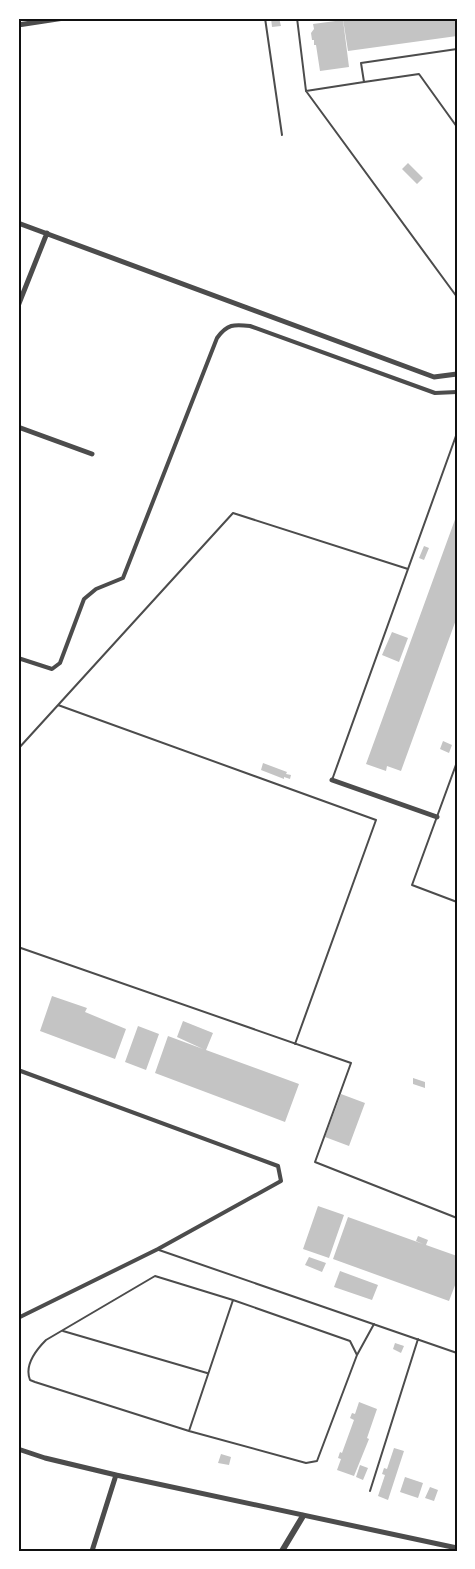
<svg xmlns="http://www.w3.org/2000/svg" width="475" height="1569" viewBox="0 0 475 1569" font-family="Rubik,sans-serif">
<rect width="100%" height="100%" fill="#fff"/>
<!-- building -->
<path fill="#c4c4c4" d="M271,18H279L281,26L272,27Z
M349,18H457V36L348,51L343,19Z
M343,20L349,67L320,71L316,45H314V40H312L311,33L314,29L313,24Z
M408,163L423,178L417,184L402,169Z
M457,514V617L401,771L387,766L386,771L366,764Z
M424,546L429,548L424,560L419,558Z
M392,632L408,638L399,662L382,655Z
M443,741L452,745L449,753L440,749Z
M263,763L287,772L286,774L291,775L290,779L284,777V779L261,770Z
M52,996L87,1008L85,1012L126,1029L115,1059L40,1031Z
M183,1021L213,1033L206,1050L299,1084L285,1122L155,1073L168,1036L203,1049L177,1037Z
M138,1026L159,1034L146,1070L125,1062Z
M413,1078L425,1082V1088L413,1084Z
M341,1094L365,1103L349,1146L325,1137Z
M318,1206L344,1215L329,1258L303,1249Z
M348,1217L423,1244L416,1241L418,1236L428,1240L426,1245L457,1256V1280L449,1301L333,1259Z
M309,1257L326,1263L322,1272L305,1265Z
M340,1271L378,1285L372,1300L334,1287Z
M395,1343L404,1346L401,1353L393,1349Z
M359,1402L377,1409L367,1438L369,1439L354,1476L337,1470L341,1459L338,1458L340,1452L342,1453L354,1420L350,1418L352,1413L355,1414Z
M394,1448L404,1451L388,1500L378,1496L385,1475L382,1474L384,1468L387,1469Z
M221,1454L231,1457L229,1465L218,1463Z
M360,1465L368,1468L363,1480L356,1477Z
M405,1477L423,1483L418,1498L400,1492Z
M430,1487L438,1490L434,1501L425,1498Z"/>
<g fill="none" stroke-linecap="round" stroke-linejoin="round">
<!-- service -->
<path stroke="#4c4c4c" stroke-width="2" d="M265,18L282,135
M297,18L306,91L457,297
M364,82L419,74L457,127
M306,91L364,82L361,63L457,49
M58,705L376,820L295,1044
M18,749L233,513L408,569
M457,762L412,885L457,902
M332,780L457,433
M18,947L351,1063L315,1162L457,1218
M159,1250L457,1353
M63,1331L207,1373
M357,1355L317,1461L306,1463L189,1431L35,1382L30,1380C24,1365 36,1350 46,1340L155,1276L233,1300L350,1341L357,1355L374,1324
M189,1431L233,1300
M370,1491L418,1339"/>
<!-- pedestrian -->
<path stroke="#4c4c4c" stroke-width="4" d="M18,658L52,669L60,663L84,599L96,589L123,578L217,338C227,324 234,324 250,326L435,393L457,392
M18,1070L278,1166L281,1181L158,1249L18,1318"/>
<!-- minor -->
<path stroke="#4c4c4c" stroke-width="5" d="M18,25L64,18
M18,223L434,377L457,374
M18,306L47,233
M18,427L92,454
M332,780L437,817
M18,1449L45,1458L116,1475L457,1548
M92,1551L116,1475"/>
<!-- tertiary -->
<path stroke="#4c4c4c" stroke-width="6" d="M282,1551L303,1516"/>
</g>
<!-- border -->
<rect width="475" height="1569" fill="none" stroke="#ffffff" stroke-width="39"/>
<rect x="20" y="20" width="436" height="1530" fill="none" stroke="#111" stroke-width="2"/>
</svg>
